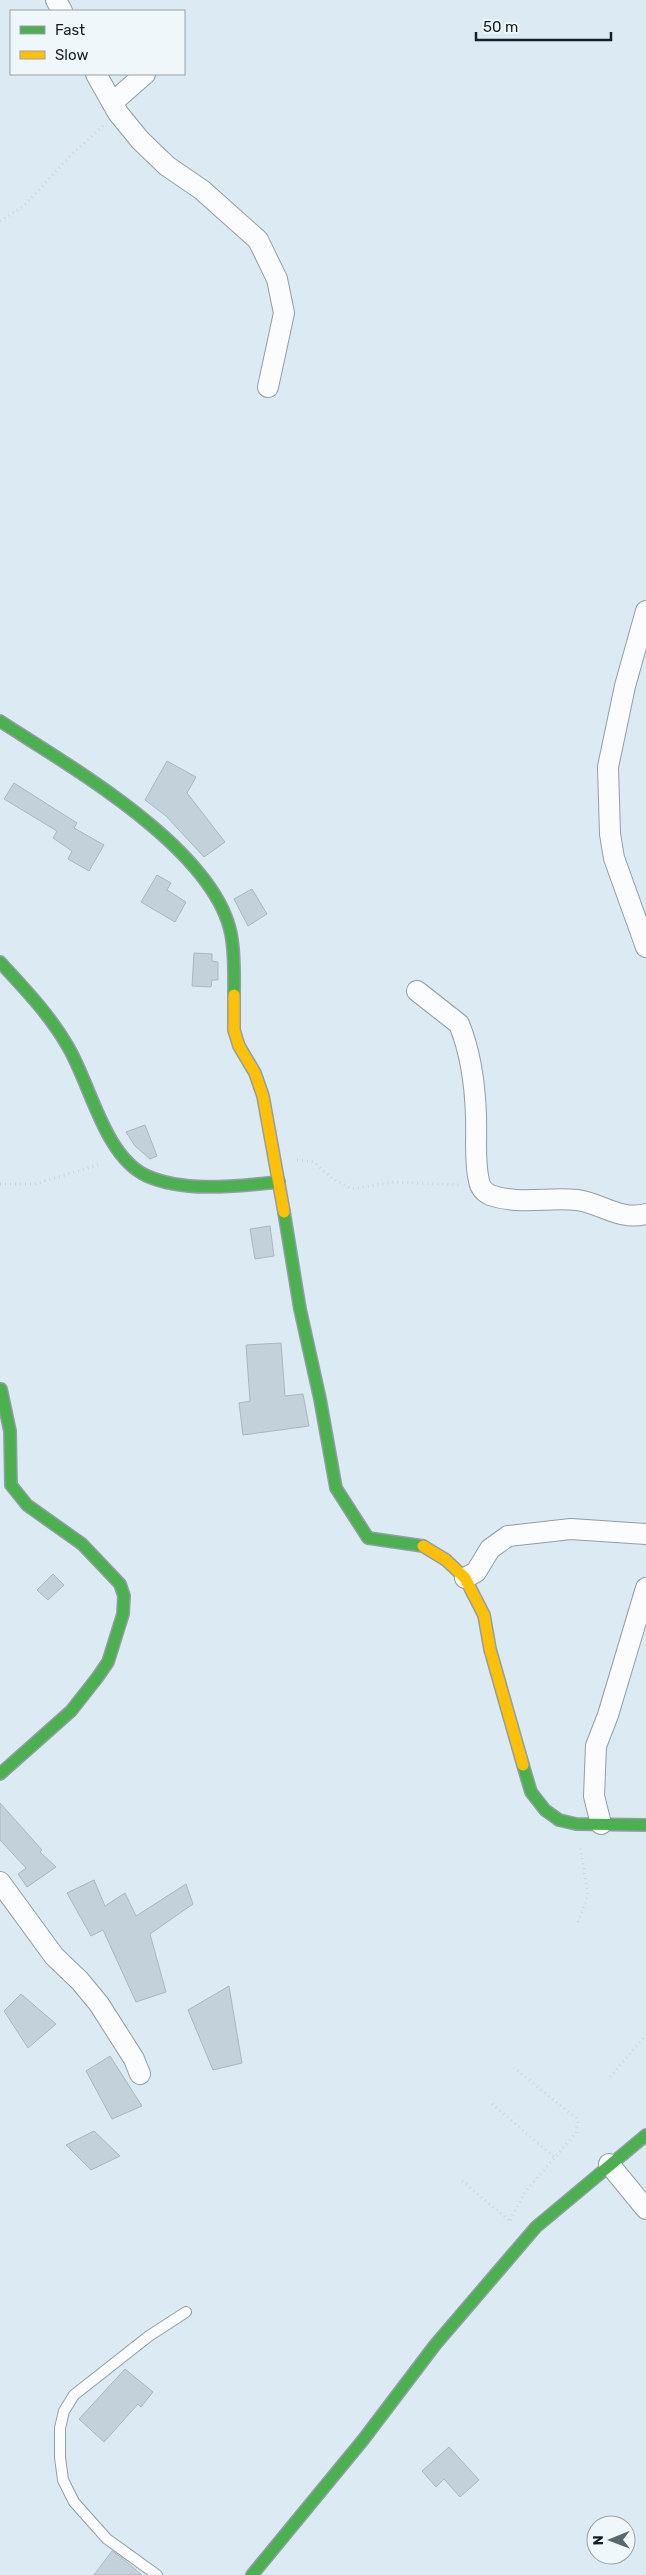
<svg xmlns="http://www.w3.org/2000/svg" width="646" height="2575" viewBox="0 0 646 2575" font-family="Rubik,sans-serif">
<rect width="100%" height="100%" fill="#dceaf3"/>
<!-- building -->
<path fill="#c3d1da" stroke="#aab7bf" d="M167,761L196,777L187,793L225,842L204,857L166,816L145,800Z
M14,783L77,823L74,828L104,845L89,871L68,859L72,851L53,838L57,831L4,799Z
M157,875L171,883L167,890L186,902L175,922L141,902Z
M252,889L267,914L248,926L234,899Z
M194,953L212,954V961L218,962V980H212L211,987L192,986Z
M145,1125L157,1156L150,1159L135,1146L126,1132Z
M270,1226L274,1256L255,1259L250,1229Z
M281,1343L285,1396L303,1394L309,1426L243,1435L239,1403L250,1401L246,1345Z
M53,1574L64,1585L48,1600L37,1590Z
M0,1803L42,1850L40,1852L56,1867L27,1887L18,1874L26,1868L0,1840Z
M94,1880L105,1906L125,1893L136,1916L186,1884L193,1904L150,1934L166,1992L136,2002L103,1930L91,1936L67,1893Z
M229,1986L242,2063L213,2070L188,2010Z
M21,1994L56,2024L28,2048L4,2011Z
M110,2056L142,2106L112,2119L86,2071Z
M94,2131L120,2156L91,2170L66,2145Z
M125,2369L153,2392L141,2407L138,2404L104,2442L79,2419Z
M449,2447L479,2480L460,2497L444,2479L436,2487L422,2471Z
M112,2551L122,2558L142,2575H94Z"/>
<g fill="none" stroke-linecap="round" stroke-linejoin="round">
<!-- lane casing -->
<g stroke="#929ea5" stroke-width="12">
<path id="lane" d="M157,2575L107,2539L74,2502L63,2480L60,2457V2428L64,2411L74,2395L149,2336L186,2312"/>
</g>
<!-- street casing -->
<g stroke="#929ea5" stroke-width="22">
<path id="street" d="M56,0L62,11
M96,74L118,113L140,140L167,166L202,190L258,240L277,279L284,313L268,387
M112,103L145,74
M646,611L625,686L608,767L610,834L614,858L646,947
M417,991L459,1024C471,1053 475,1085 476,1116C477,1138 474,1160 479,1181C480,1187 484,1192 490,1195C518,1205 548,1197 577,1200C601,1203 620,1221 646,1214
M465,1578L476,1572L490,1549L508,1536L571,1529L646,1534
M601,1824L594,1796L596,1746L608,1715L646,1588
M0,1882L54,1956L80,1981L99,2004L134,2059L140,2074
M609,2164L646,2209"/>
</g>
<!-- fast casing -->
<g stroke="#929ea5" stroke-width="14">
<path id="fast" d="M0,721C69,766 214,848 231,934C235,954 234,975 234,995
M0,962C24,988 49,1014 67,1045C90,1082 104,1157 147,1176C186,1193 237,1186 279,1182
M284,1212L300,1309L320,1399L336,1488L368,1538L423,1546
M523,1765L531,1792L545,1810L559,1820L576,1824L646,1825
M0,1774L71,1711L97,1678L108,1662L123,1614L124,1596L120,1584L82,1544L27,1505L11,1485L10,1431L1,1389
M252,2575L363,2440L435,2345L536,2227L646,2135"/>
</g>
<!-- slow casing -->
<g stroke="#929ea5" stroke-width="14">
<path id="slow" d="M234,995V1030L239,1046L255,1073L263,1096L284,1212
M423,1546L446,1560L465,1578L484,1615L490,1649L523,1765"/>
</g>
<!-- path -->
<path stroke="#cfd4d7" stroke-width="3" stroke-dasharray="1 4" stroke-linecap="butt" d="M0,221L25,205L71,155L104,125
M297,1160L314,1162L333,1179L352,1189L394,1182L460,1185
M0,1184H35L101,1164
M578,1922L588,1895L580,1846
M610,2077L646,2035
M492,2104L554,2157
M462,2181L510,2221
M510,2220L525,2192L576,2133L578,2120L575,2117L514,2068"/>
<!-- lane -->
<use href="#lane" stroke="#fafcfd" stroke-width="10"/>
<!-- street -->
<use href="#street" stroke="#fafcfd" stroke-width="20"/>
<!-- fast -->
<use href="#fast" stroke="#4caf50" stroke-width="11"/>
<!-- slow -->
<use href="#slow" stroke="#ffc107" stroke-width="11"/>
</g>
<!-- legend -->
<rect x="10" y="10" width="175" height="65" fill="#f0f7fb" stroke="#98a1a6"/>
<rect x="20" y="26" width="25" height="8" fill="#4caf50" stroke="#98a1a6"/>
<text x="55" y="35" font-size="15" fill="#132027">Fast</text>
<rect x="20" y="51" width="25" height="8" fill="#ffc107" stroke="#98a1a6"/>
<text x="55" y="60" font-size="15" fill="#132027">Slow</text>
<!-- north arrow -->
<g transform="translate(611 2540) rotate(269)"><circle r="24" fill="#f0f7fb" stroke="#98a1a6"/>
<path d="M0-4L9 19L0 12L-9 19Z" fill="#59676e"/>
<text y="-8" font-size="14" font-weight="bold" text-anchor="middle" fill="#132027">N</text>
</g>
<!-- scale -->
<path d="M476 32v8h135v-8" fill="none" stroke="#132027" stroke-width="2.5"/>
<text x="483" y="32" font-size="15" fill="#132027" stroke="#f0f7fb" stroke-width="4" paint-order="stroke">50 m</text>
</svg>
